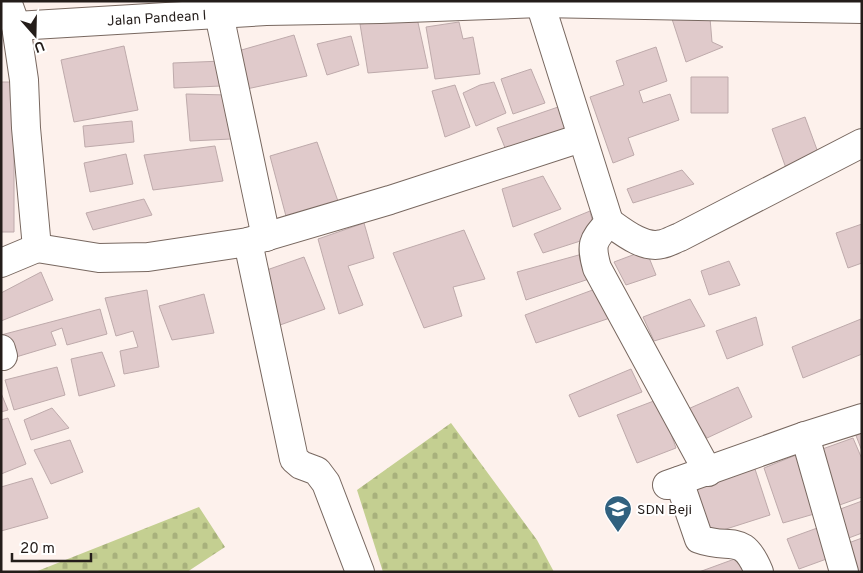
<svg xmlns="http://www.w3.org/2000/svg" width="863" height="573" viewBox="0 0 863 573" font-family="Overpass,sans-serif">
<defs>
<pattern id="cemetery-stones" width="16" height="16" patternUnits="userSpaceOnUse" patternTransform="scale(1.25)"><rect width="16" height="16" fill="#c4cf91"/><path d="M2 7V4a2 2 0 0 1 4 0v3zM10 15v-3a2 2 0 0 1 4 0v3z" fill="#a8b17c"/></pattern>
</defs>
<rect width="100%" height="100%" fill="#fdf1ec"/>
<!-- cemetery -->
<path fill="url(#cemetery-stones)" d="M451,423L537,540L554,572H383L357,490Z
M199,507L225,547L187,572H35Z"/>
<!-- building -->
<path fill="#e0cacb" stroke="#beaaab" d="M417,18L428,68L368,73L360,24Z
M710,18L712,42L723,47L686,62L672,19Z
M459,22L463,39L473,37L480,74L435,79L426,27Z
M294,35L307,76L242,90L231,53Z
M351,36L359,65L327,75L317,44Z
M124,46L138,110L74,122L61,60Z
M656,47L667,81L639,91L643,103L670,94L679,120L628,138L634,155L613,163L590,97L624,85L616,61Z
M223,61L221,86L174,88L173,63Z
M531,69L545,103L513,114L501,79Z
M691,77H728V113H691Z
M1,82H14V232H1Z
M494,82L506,113L476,126L463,93L480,85Z
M455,85L470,127L445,137L432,91Z
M186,94L228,95L231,139L190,141Z
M564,105L575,139L510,160L497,128Z
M805,117L820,158L787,171L772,129Z
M132,121L134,142L85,147L83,126Z
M317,142L339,204L287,220L270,156Z
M215,146L223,181L153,190L144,155Z
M126,154L133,184L90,192L84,163Z
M682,170L694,184L633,203L627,189Z
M543,176L561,209L513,227L502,189Z
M144,199L152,215L93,230L86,213Z
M590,211L596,236L543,253L534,234Z
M364,223L374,258L348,266L363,305L339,314L318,239Z
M862,224V263L848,268L836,233Z
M464,230L485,279L453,287L462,316L424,328L393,253Z
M646,250L656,275L626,285L614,262Z
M586,253L595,277L526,300L517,272Z
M304,257L325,309L280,325L261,272Z
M729,261L740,285L709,295L701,271Z
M41,272L53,300L1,321V293Z
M598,288L610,318L536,343L525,315Z
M147,290L159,367L124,374L120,351L138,347L133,331L116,336L105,298Z
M204,294L214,333L172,340L159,306Z
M690,299L705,326L654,341L643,317Z
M100,309L107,334L67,345L62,328L51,332L56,345L6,360L1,343V335Z
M756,317L763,345L727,359L716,331Z
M861,319L862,354L803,378L792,347Z
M102,352L115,386L79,396L71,359Z
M57,367L65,395L14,410L5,380Z
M631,369L642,392L579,417L569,395Z
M738,387L752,417L707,438L688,409Z
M1,393L8,410L1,412Z
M659,399L676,448L637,463L617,415Z
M52,408L69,428L31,440L24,420Z
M8,418L26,464L1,474V420Z
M862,431V451L855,433Z
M853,438L862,459V497L834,507L814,452Z
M70,440L83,472L51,484L34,450Z
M801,453L821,512L783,523L764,468Z
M754,466L770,515L701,537L686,488Z
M32,478L48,518L1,531V487Z
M862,501V533L846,539L835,511Z
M820,527L832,557L799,569L787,539Z
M862,538V572H853L843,545Z
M740,557L744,572H699Z"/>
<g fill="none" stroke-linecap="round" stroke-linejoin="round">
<!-- minor casing -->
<g stroke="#786860" stroke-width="30">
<g id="minor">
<path d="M540,3L609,222C593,241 590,243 597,268L708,472"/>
<path d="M219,14L266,237"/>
<path id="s1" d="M16,26L266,11L381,9L540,3L862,9"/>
<path d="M609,222C623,232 644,249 662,244C668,243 674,239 680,237L862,143"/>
<path d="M248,242L294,459L301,465L317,471L326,483L360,572"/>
<path d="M37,248L99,258L148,257L248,242L390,200L581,138"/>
<path d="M1,263L37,248L26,128L24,80L16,26L7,1"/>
<path d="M1,349L3,356"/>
<path d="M805,436L844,572"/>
<path d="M679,481L699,539C731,551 742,531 759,572"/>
<path d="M667,485L805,436L862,418"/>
</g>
</g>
<!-- minor -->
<use href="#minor" stroke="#fff" stroke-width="28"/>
</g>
<!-- icons -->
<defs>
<g id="school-pin" transform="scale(1.4375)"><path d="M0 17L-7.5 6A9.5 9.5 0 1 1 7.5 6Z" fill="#31617f" stroke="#fff"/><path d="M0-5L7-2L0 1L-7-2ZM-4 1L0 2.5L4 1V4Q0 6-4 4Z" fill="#fff"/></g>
</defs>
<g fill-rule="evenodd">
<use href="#school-pin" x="618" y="509"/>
</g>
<g text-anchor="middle" stroke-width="4" stroke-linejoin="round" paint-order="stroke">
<!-- street labels -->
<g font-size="14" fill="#241d1a" stroke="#fff">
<text dy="5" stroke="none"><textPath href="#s1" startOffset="141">Jalan Pandean I</textPath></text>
</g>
<!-- poi labels -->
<g font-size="14" fill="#241d1a" stroke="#fff" text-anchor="start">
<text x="637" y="514">SDN Beji</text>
</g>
</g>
<!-- border -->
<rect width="863" height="573" fill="none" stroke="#241d1a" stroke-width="5"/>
<!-- north arrow -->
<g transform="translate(35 35) rotate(160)" stroke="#ffffff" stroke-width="4" paint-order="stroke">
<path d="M0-4L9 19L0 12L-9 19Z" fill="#241d1a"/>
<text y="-8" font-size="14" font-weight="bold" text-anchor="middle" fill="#241d1a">U</text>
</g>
<!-- scale -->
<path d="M12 553v8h79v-8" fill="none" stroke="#241d1a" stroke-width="2.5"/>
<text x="20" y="553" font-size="15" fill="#241d1a" stroke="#ffffff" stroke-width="4" paint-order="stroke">20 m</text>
</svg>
